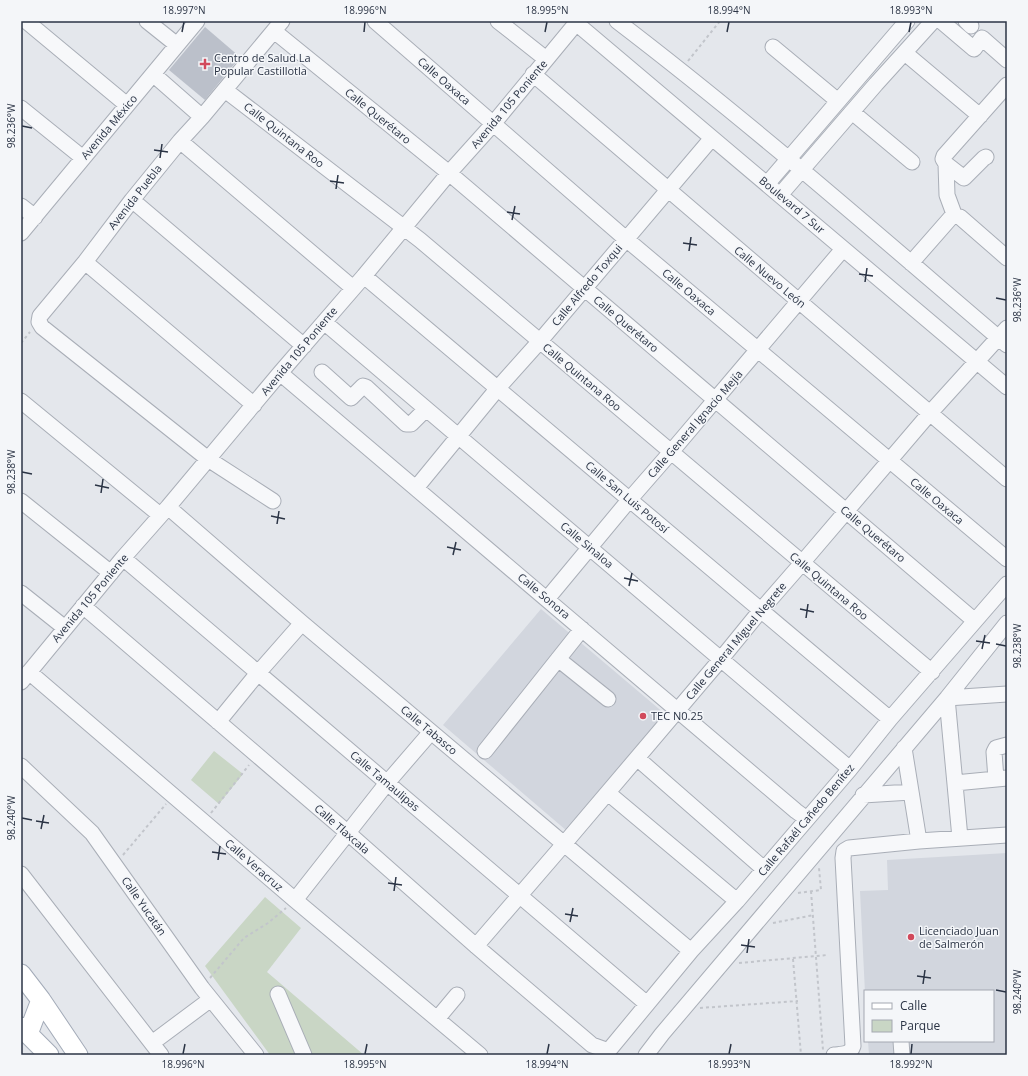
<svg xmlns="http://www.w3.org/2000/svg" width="1028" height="1076" viewBox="0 0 1028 1076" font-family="'Open Sans',sans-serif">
<rect width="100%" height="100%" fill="#e4e7ec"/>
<!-- built -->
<path fill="#d2d6de" d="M541,609L665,714L567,831L443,725Z
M1007,853V1055H869L868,1041H993V991H865V993L860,891L888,890L887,860Z"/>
<!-- green -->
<path fill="#c9d6c5" d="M214,751L243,774L219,804L191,780Z
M265,897L301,928L267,972L364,1055H270L205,966Z"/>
<!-- building -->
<path fill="#bbc0ca" d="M205,27L240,57L205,100L169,70Z"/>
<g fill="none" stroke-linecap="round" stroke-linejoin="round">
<!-- minor casing -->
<g stroke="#a9aeb7" stroke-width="17">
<path id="minor" d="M26,21L127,105
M147,21L177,45
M375,21L626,239L1007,559
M498,21L546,59
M617,21C752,124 878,235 1007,345
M941,21L974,49L982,38L1007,60
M966,21L971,26
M576,23L1007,387
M274,31L449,173L975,621
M773,47L838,101
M905,53L980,116
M153,74L202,117
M533,74L1007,479
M225,90L420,240L932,672
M21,108L83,158
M852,112L912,162
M180,141L353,288
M986,157L984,158L964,178L946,164L943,159L944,156L1007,85
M767,184L907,21
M780,195L876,84L933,21
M132,200L304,346
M21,206L35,217
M960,217L1007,258
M21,233L197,21
M85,262L254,405
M911,263L954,214L947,195L946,164
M364,276L890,719
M324,322L850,769
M322,372L351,398L363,386L366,387L406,424H411L426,409
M280,373L796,811L807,819
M21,401L160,515
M416,488L498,388L540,341L712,138
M21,501L111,573
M273,501L208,459L42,327L39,322L40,316L85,262L132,200L180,141L202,117L282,21
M168,507L302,623L691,951
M123,558L647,1004
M21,593L65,628
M547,599L630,499L671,452L843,249
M83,606L348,833L476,946L592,1045L606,1050L610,1049L691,951L737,901L850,769L890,719L1007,584
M558,659L608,699
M29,672L295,900L480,1055
M21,682L123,558L168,507L280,373L364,276L449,173L493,124L578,21
M218,722L258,673L302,623
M904,748L919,841
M485,751L582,629
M637,758L764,869
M21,766L92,833L202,988L256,1055
M996,779L994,752L996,748L1007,745
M955,783L1007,778
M608,793L737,901
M863,795L911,792
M960,838L947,698L1007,694
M21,874L161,1055
M295,900L387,783L431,732
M476,946L564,844L721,659L761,610L802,563L930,413L1007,328
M278,994L304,1055
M437,1019L457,995
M901,1041L902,1055
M152,1043L211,999
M646,1055L662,1034L947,698L1007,623
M834,1055C843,1054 850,1055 853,1046L843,858L844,851L849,848L919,841L1007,835"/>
</g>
<!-- major casing -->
<g stroke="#a3abb8" stroke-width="21">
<path id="major" d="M21,974L41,1000L78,1055
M21,1027L49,1055
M28,1034L41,1000"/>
</g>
<!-- path -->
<path stroke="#c2c5cb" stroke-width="2" stroke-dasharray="3 3" stroke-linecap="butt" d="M688,61L720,21
M21,343L30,332
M211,813L249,765
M123,855L166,804
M811,891L823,1050
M798,893L821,890L819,868
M773,923L814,915
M793,959L801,1055
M739,963L827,955
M210,978L244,938L268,923L286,908
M700,1008L798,1001"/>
<!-- minor -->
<use href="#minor" stroke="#f7f8fa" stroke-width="15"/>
<!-- major -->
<use href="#major" stroke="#fff" stroke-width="19"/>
</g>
<!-- ticks -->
<path fill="none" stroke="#2b3445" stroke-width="1.5" d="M182,32L184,22M364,32L365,22M545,32L547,22M727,32L729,22M909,32L911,22M22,126L32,128M154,150L168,152M160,158L162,144M330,181L344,183M336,189L338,175M507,212L520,214M512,220L515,206M683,243L697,245M689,251L691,237M859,274L873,276M865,282L867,268M996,298L1006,300M22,472L32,474M95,485L109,488M101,493L103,479M271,516L285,519M277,524L279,511M447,547L461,550M453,555L456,542M624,578L638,581M629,586L632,573M800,609L814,612M806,618L808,604M976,641L990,643M996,644L1006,646M982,649L985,635M22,818L32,820M36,821L49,823M41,829L44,815M212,852L226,854M218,860L220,846M388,883L402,885M394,891L396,877M565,914L578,916M570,922L573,908M741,945L755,947M747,953L749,939M917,976L931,978M923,984L925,970M996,990L1006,992M183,1054L185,1044M365,1054L367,1044M547,1054L549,1044M729,1054L731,1044M911,1054L912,1044"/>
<!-- markers -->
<g fill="#d1495b" stroke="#f4f6f9" stroke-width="1.5">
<path d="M203 58h4v4h4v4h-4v4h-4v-4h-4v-4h4z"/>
<circle cx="643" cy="716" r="4"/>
<circle cx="911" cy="937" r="4"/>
</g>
<g text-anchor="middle" stroke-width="3" stroke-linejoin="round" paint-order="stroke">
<!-- poi labels -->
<g font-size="11" fill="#2b3445" stroke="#f4f6f9" text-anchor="start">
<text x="214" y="62">Centro de Salud La<tspan x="214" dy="13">Popular Castillotla</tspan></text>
<text x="651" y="720">TEC N0.25</text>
<text x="919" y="935">Licenciado Juan<tspan x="919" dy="13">de Salmerón</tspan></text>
</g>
<!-- street labels -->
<g font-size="11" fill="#2b3445" stroke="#f4f6f9">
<text transform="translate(444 81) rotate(41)" y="4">Calle Oaxaca</text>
<text transform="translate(509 104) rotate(-50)" y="4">Avenida 105 Poniente</text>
<text transform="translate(378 116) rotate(39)" y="4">Calle Querétaro</text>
<text transform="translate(109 127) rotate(-50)" y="4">Avenida México</text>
<text transform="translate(284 135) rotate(38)" y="4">Calle Quintana Roo</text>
<text transform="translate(135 197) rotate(-52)" y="4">Avenida Puebla</text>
<text transform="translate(792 205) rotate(40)" y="4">Boulevard 7 Sur</text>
<text transform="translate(770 277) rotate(40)" y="4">Calle Nuevo León</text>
<text transform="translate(587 285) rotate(-50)" y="4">Calle Alfredo Toxqui</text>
<text transform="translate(689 292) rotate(40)" y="4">Calle Oaxaca</text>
<text transform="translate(626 324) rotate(40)" y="4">Calle Querétaro</text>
<text transform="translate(299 351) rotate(-50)" y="4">Avenida 105 Poniente</text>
<text transform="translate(582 377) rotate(40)" y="4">Calle Quintana Roo</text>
<text transform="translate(695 424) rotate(-49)" y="4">Calle General Ignacio Mejía</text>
<text transform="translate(627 497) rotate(40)" y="4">Calle San Luis Potosí</text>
<text transform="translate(937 501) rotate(40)" y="4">Calle Oaxaca</text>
<text transform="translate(873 534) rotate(40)" y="4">Calle Querétaro</text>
<text transform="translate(587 545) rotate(40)" y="4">Calle Sinaloa</text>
<text transform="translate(829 586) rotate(40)" y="4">Calle Quintana Roo</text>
<text transform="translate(544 596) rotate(40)" y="4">Calle Sonora</text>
<text transform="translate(90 598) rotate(-50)" y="4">Avenida 105 Poniente</text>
<text transform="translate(736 641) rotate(-50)" y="4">Calle General Miguel Negrete</text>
<text transform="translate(429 730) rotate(40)" y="4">Calle Tabasco</text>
<text transform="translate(385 781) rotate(40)" y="4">Calle Tamaulipas</text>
<text transform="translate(806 820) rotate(-50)" y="4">Calle Rafaél Cañedo Benítez</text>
<text transform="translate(342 829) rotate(41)" y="4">Calle Tlaxcala</text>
<text transform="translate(254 865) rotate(41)" y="4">Calle Veracruz</text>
<text transform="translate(144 906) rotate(55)" y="4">Calle Yucatán</text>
</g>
</g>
<!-- border -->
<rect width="1028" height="1076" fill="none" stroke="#f4f6f9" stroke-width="44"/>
<!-- legend -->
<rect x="864" y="990" width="130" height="52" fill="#f4f6f9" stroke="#a4a8b1"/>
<rect x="872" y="1003" width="20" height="6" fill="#ffffff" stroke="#a4a8b1"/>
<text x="900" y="1010" font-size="12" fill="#2b3445">Calle</text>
<rect x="872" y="1020" width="20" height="12" fill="#c9d6c5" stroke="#a4a8b1"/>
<text x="900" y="1030" font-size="12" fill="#2b3445">Parque</text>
<rect x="22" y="22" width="984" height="1032" fill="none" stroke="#2b3445" stroke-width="1.5"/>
<g font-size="10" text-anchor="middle" fill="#2b3445">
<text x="184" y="14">18.997°N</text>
<text x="365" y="14">18.996°N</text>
<text x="547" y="14">18.995°N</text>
<text x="729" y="14">18.994°N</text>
<text x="911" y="14">18.993°N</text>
<text transform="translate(11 126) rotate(-90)" y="4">98.236°W</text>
<text transform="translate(1017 300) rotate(-90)" y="4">98.236°W</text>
<text transform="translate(11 472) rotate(-90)" y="4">98.238°W</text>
<text transform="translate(1017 646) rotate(-90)" y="4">98.238°W</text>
<text transform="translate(11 818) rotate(-90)" y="4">98.240°W</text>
<text transform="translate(1017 992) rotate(-90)" y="4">98.240°W</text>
<text x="183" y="1068">18.996°N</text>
<text x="365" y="1068">18.995°N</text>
<text x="547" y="1068">18.994°N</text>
<text x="729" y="1068">18.993°N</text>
<text x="911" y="1068">18.992°N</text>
</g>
</svg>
